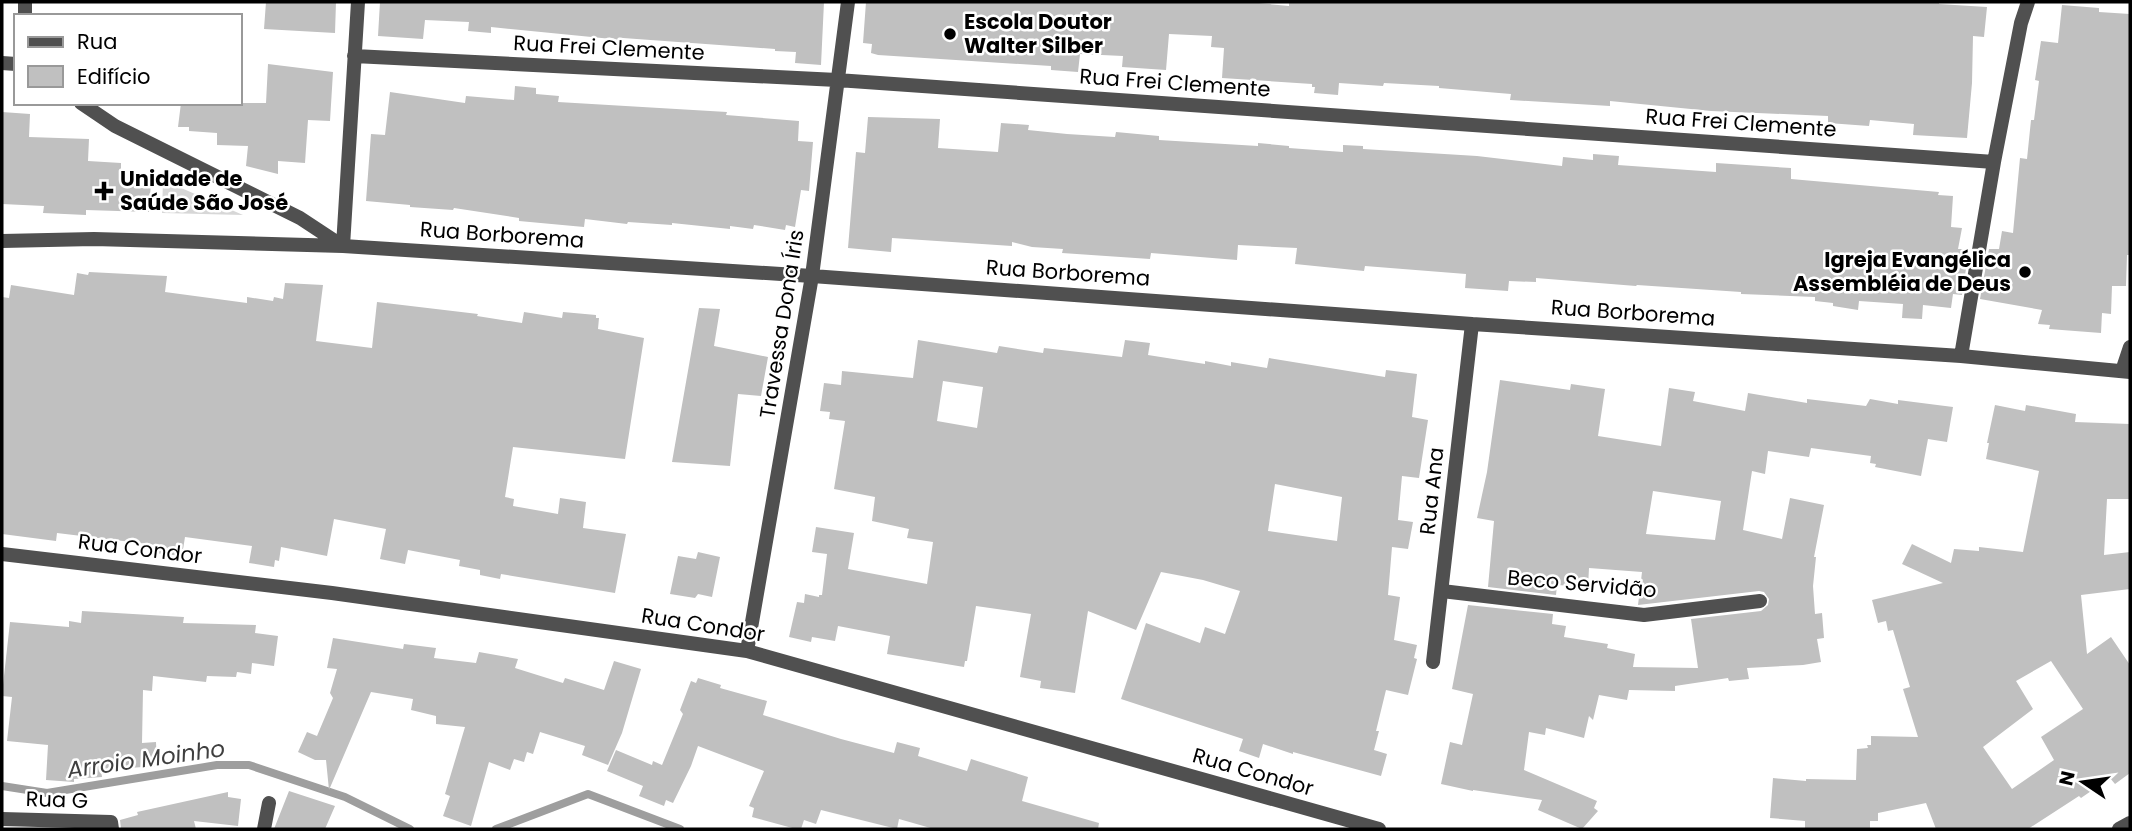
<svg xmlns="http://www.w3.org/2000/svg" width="2132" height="831" viewBox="0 0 2132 831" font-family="Poppins,sans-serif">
<rect width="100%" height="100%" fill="#fff"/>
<!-- green -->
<path fill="#d7d7d7" d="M163,180L243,215L162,213Z"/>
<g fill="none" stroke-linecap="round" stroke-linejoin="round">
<!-- stream -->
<path stroke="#9e9e9e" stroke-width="8" d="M2,786L47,793L217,765H249L345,797L410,829
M496,829L588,794L680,829"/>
</g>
<!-- building -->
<path fill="#c0c0c0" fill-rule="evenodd" d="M266,2H336L335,33L264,29Z
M380,2H824L821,65L795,63L796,52L775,51V49L623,38L622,40L491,27V33L468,31L469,22L425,20L423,39L378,36Z
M866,2H1248L1289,6V2H1939V4L1987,7L1984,37L1973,36L1972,83L1967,138L1913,135L1914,124L1870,120L1869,126L1828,123V116L1711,111L1610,101V106L1510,100L1511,94L1439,88V86L1384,83L1383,86L1339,83L1338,95L1314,93L1315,87H1312V84L1222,78L1224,48L1211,47L1212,36L1169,34L1166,70L1122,67L1123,56L1080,54L1078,72L1051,70V66L878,55L871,53L872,44L863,43Z
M2062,5L2099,8V12L2130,14V255H2127L2126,286H2112L2111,314L2102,313L2101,333L2049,329L2050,325L2038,324L2042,310L1980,299L1989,249H1999L2002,231L2013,233L2020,158L2027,159L2031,120H2034L2039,81L2035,80L2041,41L2058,43Z
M268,64L333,72L330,121L308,120L305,163L278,161V174L246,166L248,146L217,145V133L189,131V127H178L181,103H266Z
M515,86L536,88V94L559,96L558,102L727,112L726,115L799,121L798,141L813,142L809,191L801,190L795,227L786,225L785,230L754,225L753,229L730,226V229L672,223V225L628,222L627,224L585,219L584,227L519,221V218L454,208L453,210L410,207V205L366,201L371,134L385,135L390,92L465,103L466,96L514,100Z
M2,112L30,114L29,137L89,139L88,161L121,163V181L151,182L149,212L86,210V215L43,213L44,206L2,204Z
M868,117L940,119L938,148L998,152L1001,123L1029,125L1028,130L1067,134L1115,137L1116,132L1159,136V140L1258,146V143L1289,146V148L1343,152V145L1363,146V149L1477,156L1562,166L1563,157L1593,160V154L1619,156L1618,165L1716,172V163L1791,168V179L1939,192L1938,195L1953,196L1951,227L1962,228L1958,249H1969L1962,295L1953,294L1951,308L1923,305L1922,319L1902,318L1903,304L1859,301L1858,310L1833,306V303L1815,301V297L1741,294V292L1637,285L1636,286L1536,278V282L1509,281L1508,291L1465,288L1466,274L1365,266L1364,271L1295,264L1297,248L1238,245L1237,260L1151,253L1150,259L1062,253L1063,249L1032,247L1012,242V246L892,238L891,252L848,248L856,152L865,153Z
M89,272L167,276L165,292L247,303V297L273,301L274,297L283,299L285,283L323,285L316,341L372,348L377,302L478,314L477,316L522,323L524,312L562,318L563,312L596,315V318H599L598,329L644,338L625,459L513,447L505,497L514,499L513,506L558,514L560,498L586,502L583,528L626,534L615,593L501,574L500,579L480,575V570L459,566L460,560L408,550L405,564L380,559L386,529L334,519L327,556L281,547L279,561L275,560L274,567L249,563L252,546L185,537L182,556L155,553L156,545L57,533L56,541L2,534V297L9,298L11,285L74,295L77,273L88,275Z
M699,308L720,309L714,346L768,357L761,396L738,394L730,466L672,462Z
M918,340L997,353L999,346L1043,353L1044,348L1122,357L1125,340L1150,343L1148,355L1205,364V361L1231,366V362L1267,368L1269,358L1385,377L1386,370L1417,374L1412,417L1428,420L1419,478L1402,476L1398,520L1413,522L1408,549L1392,547L1388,595L1400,597L1394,640L1417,645L1414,658L1417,659L1408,695L1386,690L1376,731H1379L1374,750L1387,754L1381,776L1293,752V754L1263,744L1259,758L1239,751L1243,739L1121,699L1146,623L1200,643L1205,627L1225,634L1240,591L1203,580L1161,572L1136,630L1088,611L1075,693L1040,688L1041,681L1020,677L1031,614L976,606L967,661H965L964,667L887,654L890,636L838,626L835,641L812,637L811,642L789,637L797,602L804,603L805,594L819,597V595H822L827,554L812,552L816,527L854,533L848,569L927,584L933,542L907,538L909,529L872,521L875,497L834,489L845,421L829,419L830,412L820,411L824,383L841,385L842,371L913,378ZM943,381L983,387L977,428L937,421ZM1275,484L1342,497L1337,541L1268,531Z
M1500,380L1570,390L1571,384L1605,389L1598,436L1661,446L1669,388L1695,392L1693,401L1745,411L1748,393L1807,403V399L1866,406L1870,399L1898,404V400L1953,407L1947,442L1928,439L1921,476L1875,467L1876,464L1870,463L1871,456L1811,448L1809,457L1768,451L1765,474L1752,471L1743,530L1782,539L1790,498L1824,505L1814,557H1816L1813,586L1815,614L1822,613L1824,638L1817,639L1821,662L1803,665L1747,668L1749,679L1729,681L1728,678L1675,686V691L1629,690L1627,700L1599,695L1593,720L1589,716L1584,738L1546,728L1545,735L1529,732L1524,770L1597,801L1594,808L1598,811L1582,829L1538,810L1542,800L1473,790V791L1441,784L1450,742L1462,745L1473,694L1452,689L1468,605L1553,614L1552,624L1566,626L1564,637L1608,644L1607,648L1635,654L1633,667L1698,668L1691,619L1761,611L1768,605L1769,599L1764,592L1759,591L1638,605L1642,572L1589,568L1588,587L1557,585L1556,595L1488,587L1494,521L1477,518L1487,472ZM1653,491L1721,501L1715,540L1646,534Z
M1995,405L2025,411L2026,405L2076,414L2075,422L2130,424V499H2107L2104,555L2130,552V589L2081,595L2087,654L2111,637L2130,665V773L2115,784L2110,778L2081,798L2079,796L2028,829H1936L1926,803L1878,813V821H1870V829H1805V821L1770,818L1773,778L1806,781V779L1856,780L1857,749L1868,748L1867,745H1871V736L1918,737L1903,689L1910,687L1893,630L1888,631L1886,621L1878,623L1872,600L1943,583L1902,564L1912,544L1951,563L1954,549L1979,551V547L2023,552L2039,471L1986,459L1989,443H1987ZM2051,661L2083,709L2041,737L2054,760L2012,789L1983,747L2033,709L2016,681Z
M698,552L720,557L712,597L698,594L695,598L670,594L678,556L696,559Z
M82,611L184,617L183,623L256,625L255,633L278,636L274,666L252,663L251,674L237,672L236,677L207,676L206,682L153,676L152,691L143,690L142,743L156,742L157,766L101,770L102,777L74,779V782L46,780L48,745L7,741L12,697L2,696V694L10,622L69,627V621L81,623Z
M333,638L403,649L404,644L436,648L434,658L476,663L479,652L518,659L515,668L563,683L565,678L604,690L614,661L641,669L622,733L608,765L582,755L585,746L540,732L533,754L527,752L524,762L514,759L510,770L489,762L471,826L443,816L450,796L445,794L465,727L436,724V716L411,710L413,699L371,692L329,790L326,760H315L298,752L307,732L317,736L333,698L330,693L337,669L327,668Z
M698,678L721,685L720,688L767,701L763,715L841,739L894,753L897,742L920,748L918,756L967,771L971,759L1028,777L1022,801L1099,823L1098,829H934L899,819L897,829L821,810L816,824L804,820L801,829H796L752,817L754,808L749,806L764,771L698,746L691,766L673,803L666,800L664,806L639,796L643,786L607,771L616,750L652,765L653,761L662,765L683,714L680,710L691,681L696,683Z
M289,791L335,806L325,829H274Z
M228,792V797L241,799L238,826L194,821L196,829H121L120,820L138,815L137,812Z"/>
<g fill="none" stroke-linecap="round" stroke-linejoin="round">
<!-- street -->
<path stroke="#505050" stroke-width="14" d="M25,16V2
M354,56L837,80L1994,162
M2,63L16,64
M81,103L115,126L300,218L341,245
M2,241L94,239L343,246L812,276L1472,324L1961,356L2130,372
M343,246L358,2
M1961,356L1994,162L2021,23L2028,2
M2122,371L2130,347
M2,554L332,593L747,651L1379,829
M1442,591L1644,615L1760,601
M747,651L812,276L848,2
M1433,662L1472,324
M2,819L111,822L112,829
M264,829L269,803
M2119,829L2130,823"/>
</g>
<!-- markers -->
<g fill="#000" stroke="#fff" stroke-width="2.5">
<circle cx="950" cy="34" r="7"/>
<path d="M100.5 180.5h7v7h7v7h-7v7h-7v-7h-7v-7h7z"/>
<circle cx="2025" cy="272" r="7"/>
</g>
<g text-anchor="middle" stroke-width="5" stroke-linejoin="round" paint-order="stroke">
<!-- poi labels -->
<g font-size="21" font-weight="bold" fill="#000" stroke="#fff" text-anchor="start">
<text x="964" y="29">Escola Doutor<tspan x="964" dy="24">Walter Silber</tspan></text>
<text x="120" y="186">Unidade de<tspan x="120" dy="24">Saúde São José</tspan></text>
<text x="2011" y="267" text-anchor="end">Igreja Evangélica<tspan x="2011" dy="24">Assembléia de Deus</tspan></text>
</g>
<!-- street labels -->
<g font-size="21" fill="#000" stroke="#fff">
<text transform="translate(609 48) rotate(3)" y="7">Rua Frei Clemente</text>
<text transform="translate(1175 83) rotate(4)" y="7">Rua Frei Clemente</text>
<text transform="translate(1741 123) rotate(4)" y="7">Rua Frei Clemente</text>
<text transform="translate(502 235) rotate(4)" y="7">Rua Borborema</text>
<text transform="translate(1068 273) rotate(4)" y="7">Rua Borborema</text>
<text transform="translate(1633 313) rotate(4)" y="7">Rua Borborema</text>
<text transform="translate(782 324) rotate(-81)" y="7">Travessa Dona Íris</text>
<text transform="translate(1432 491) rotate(-84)" y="7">Rua Ana</text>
<text transform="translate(140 549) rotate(7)" y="7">Rua Condor</text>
<text transform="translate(1582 584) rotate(5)" y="7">Beco Servidão</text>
<text transform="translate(703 625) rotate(9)" y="7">Rua Condor</text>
<text transform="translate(1253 772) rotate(16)" y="7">Rua Condor</text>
<text transform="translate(57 800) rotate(2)" y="7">Rua G</text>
</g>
<!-- water labels -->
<g font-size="23" font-style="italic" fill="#3f3f3f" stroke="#fff">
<text transform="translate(146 759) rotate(-8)" y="8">Arroio Moinho</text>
</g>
</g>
<!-- border -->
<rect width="2132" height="831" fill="none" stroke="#000000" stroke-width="7"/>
<!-- legend -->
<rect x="14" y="14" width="228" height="91" fill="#ffffff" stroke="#999999" stroke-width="2"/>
<rect x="28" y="37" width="35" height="10" fill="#505050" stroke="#999999" stroke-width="2"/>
<text x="77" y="49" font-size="21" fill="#000000">Rua</text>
<rect x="28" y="66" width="35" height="21" fill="#c0c0c0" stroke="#999999" stroke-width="2"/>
<text x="77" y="84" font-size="21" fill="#000000">Edifício</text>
<!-- north arrow -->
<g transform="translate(2083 782) rotate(283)" stroke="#ffffff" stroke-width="5" paint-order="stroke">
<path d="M0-5L12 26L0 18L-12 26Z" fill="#000000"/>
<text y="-10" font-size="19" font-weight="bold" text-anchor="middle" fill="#000000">N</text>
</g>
</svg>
